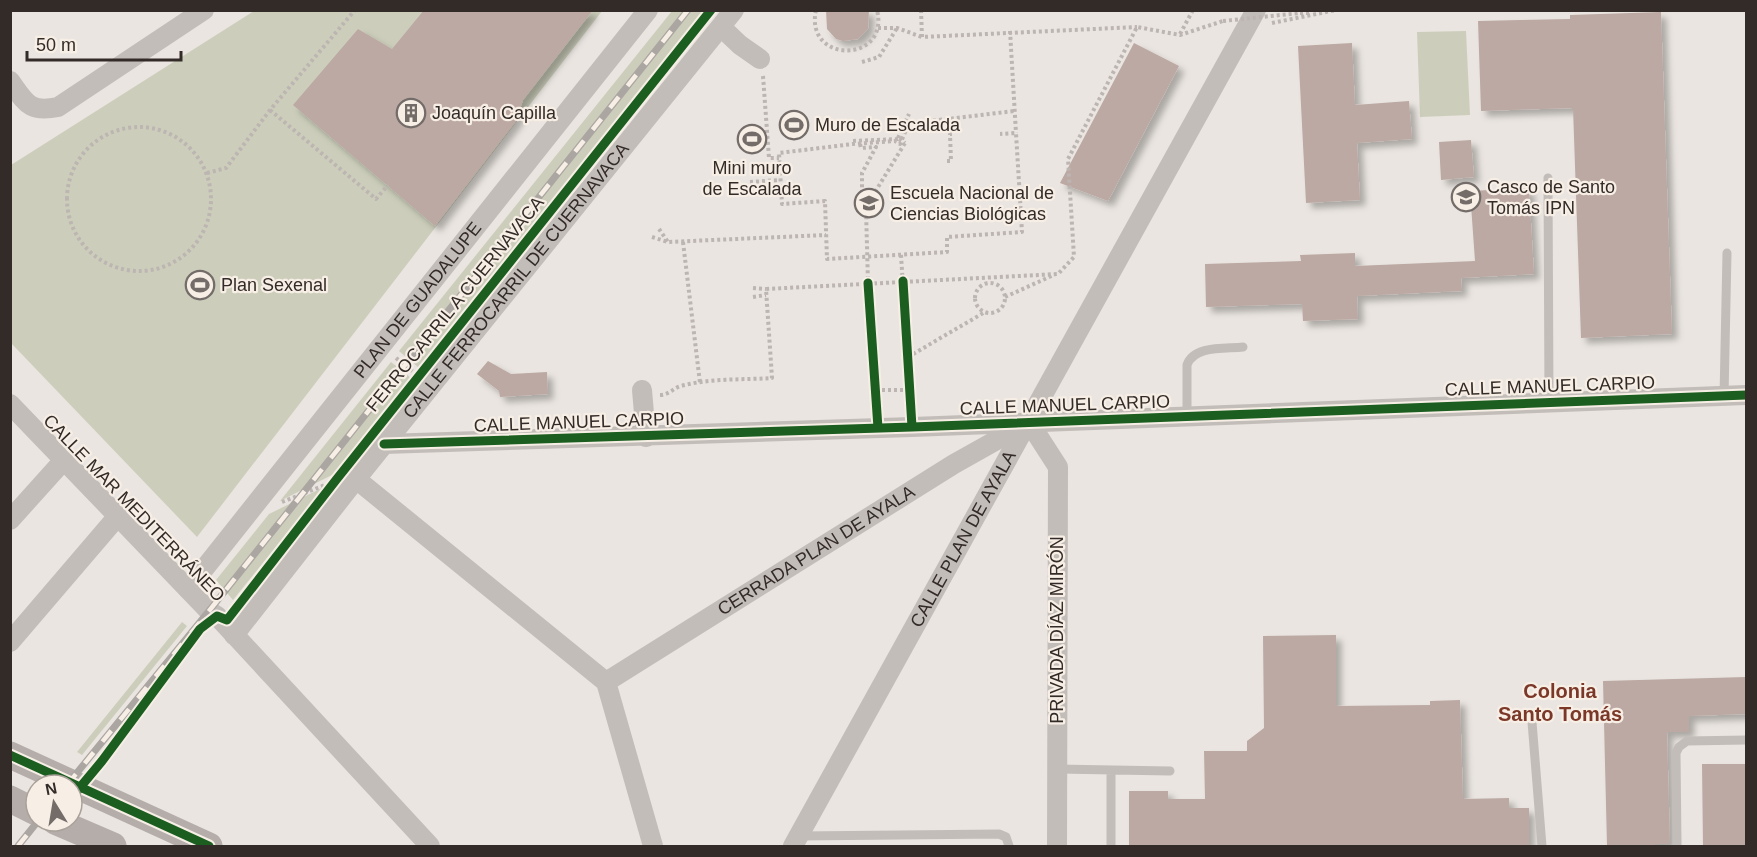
<svg xmlns="http://www.w3.org/2000/svg" width="1757" height="857" viewBox="0 0 1757 857" font-family="Arial,sans-serif">
<defs>
<filter id="shadow"><feDropShadow dx="5.5" dy="5.5" stdDeviation="3" flood-color="#0004"/></filter>
</defs>
<rect width="100%" height="100%" fill="#eae5e0"/>
<!-- green -->
<path fill="#cccebb" d="M254,11H602L197,537L11,343V165Z
M672,11H707L419,368L399,351Z
M1466,31L1470,115L1420,117L1417,32Z
M391,362L411,378L334,474L280,501Z
M324,487L233,600L216,580L269,514Z
M182,622L187,626L82,755L77,752Z"/>
<!-- building -->
<path fill="#bca9a3" filter="url(#shadow)" d="M424,10H593L523,100L516,121L435,226L293,105L358,29L392,49Z
M826,10H869L868,29L858,39L843,41L836,39L827,29Z
M1661,12L1672,334L1581,338L1573,108L1481,111L1478,21L1570,19V15Z
M1134,43L1179,66L1108,201L1060,183Z
M1352,43L1355,105L1409,101L1412,139L1357,143L1360,200L1306,203L1298,46Z
M1471,140L1474,177L1441,180L1439,142Z
M1529,188L1534,274L1461,278L1462,291L1357,296L1358,319L1303,321L1302,304L1206,307L1205,264L1301,261L1300,255L1355,253V266L1475,261L1470,191Z
M488,361L511,374L547,372L548,394L500,397L499,391L477,374Z
M1336,635V706L1430,705V701L1460,700L1463,799L1509,798V808H1529V846H1129V791H1168V799H1205L1204,751H1247V741L1264,728L1263,636Z
M1746,677V714L1689,716V732H1667L1670,844H1655V846H1607L1603,681Z
M1702,764H1746V846H1703Z"/>
<g fill="none" stroke-linecap="round" stroke-linejoin="round">
<!-- path -->
<path stroke="#bcb5b1" stroke-width="4" stroke-dasharray="3 3" stroke-linecap="butt" d="M816,10C804,64 890,64 877,10
M921,10L922,37L1137,27
M1300,13H1312
M1272,23L1336,10
M878,28H897L922,37
M1010,31L1016,133
M1180,34L1193,10
M862,62L879,57L897,28
M763,76L769,158H779
M270,110L376,199L388,185
M948,119L909,123L900,144L895,141L853,144L779,153L782,204L825,201L827,259L947,252V237L1022,232L1016,133L1000,134
M67 199a72 72 0 1 1 144 0a72 72 0 1 1-144 0Z
M950,134L948,119L1014,111
M898,138L909,114
M853,141L899,139
M860,144L861,148L876,147L862,173V199L872,197L878,200
M756,149H761L760,135
M947,161H951L950,134H954
M207,173L226,168L270,110L355,10
M750,182L780,180
M872,197L905,143
M862,199L866,209L868,283L877,410
M659,229L668,242
M652,237L668,242L826,235
M683,242L700,383
M901,255L911,409
M975 298a15 15 0 1 1 30 0a15 15 0 1 1-30 0Z
M753,288L766,289
M753,297L766,295
M1005,297L1056,274
M908,357L985,312
M396,358L416,374
M876,390H910
M660,395C669,395 673,388 681,386C710,378 743,380 772,378L766,289L1058,274L1074,257L1068,159L1137,27L1180,35L1223,21
M282,502L325,485"/>
<!-- lane -->
<path stroke="#c3bdb9" stroke-width="9" d="M1548,178L1549,402
M1724,397L1727,253
M1187,416V365C1194,345 1226,349 1243,347
M1532,722L1542,846
M1057,769L1170,771
M799,836L999,834L1006,837L1009,846
M1111,846V770
M1677,846L1676,753L1679,747L1687,741L1746,740"/>
<!-- street -->
<g stroke="#c3bdb9" stroke-width="20">
<path d="M721,27L740,45L760,59"/>
<path d="M10,81C26,103 29,113 58,107L204,10"/>
<path d="M642,390L646,437"/>
<path d="M10,404L209,611L217,616L430,846"/>
<path d="M384,444L912,427L1746,395"/>
<path d="M356,479L606,682L653,846"/>
<path d="M10,520L64,460"/>
<path id="s1" d="M188,589L648,10"/>
<path id="s2" d="M234,635L356,479L734,10"/>
<path d="M10,642L117,517"/>
<path id="s3" d="M606,682L954,464L1029,422L1058,467L1057,846"/>
<path id="s4" d="M793,846L1256,10"/>
</g>
<!-- secondary -->
<path stroke="#b4ada9" stroke-width="27" d="M10,755L209,846
M10,799L36,812
M55,821L113,846"/>
<!-- rail casing -->
<g stroke="#aba6a2" stroke-width="7">
<path id="rail" d="M67,785L209,611L688,10
M18,846L38,821"/>
</g>
<!-- rail -->
<use href="#rail" stroke="#f7efe6" stroke-width="4.5" stroke-dasharray="14" stroke-linecap="butt"/>
<!-- path-bridge -->
<path stroke="#bcb5b1" stroke-width="4" stroke-dasharray="3 3" stroke-linecap="butt" d="M1223,21L1300,13
M899,139L905,143"/>
<!-- cycleway casing -->
<g stroke="#f7efe6" stroke-width="13">
<path id="cycleway" d="M903,281L912,427
M868,283L878,428
M384,444L912,427L1746,395
M10,755L209,846
M72,797L102,761L200,629L217,616L227,620L336,480L711,10"/>
</g>
<!-- cycleway -->
<use href="#cycleway" stroke="#1b5e20" stroke-width="9"/>
</g>
<!-- icons -->
<defs>
<g id="building-ring" transform="scale(1.5)"><circle r="9.5" fill="#f7efe6" stroke="#736c68" stroke-width="1.5"/><path d="M-4-6H4V6H1V3H-1V6H-4ZM-2.5-4.3h1.7v1.8h-1.7ZM.8-4.3h1.7v1.8H.8ZM-2.5-1h1.7V.8h-1.7ZM.8-1h1.7V.8H.8Z" fill="#736c68"/></g>
<g id="stadium-ring" transform="scale(1.5)"><circle r="9.5" fill="#f7efe6" stroke="#736c68" stroke-width="1.5"/><path d="M0-5a6.5 5 0 1 0 0 10a6.5 5 0 1 0 0-10ZM-3.5-1.8h7v3.6h-7Z" fill="#736c68"/></g>
<g id="university-ring" transform="scale(1.5)"><circle r="9.5" fill="#f7efe6" stroke="#736c68" stroke-width="1.5"/><path d="M0-5L7-2L0 1L-7-2ZM-4 1L0 2.5L4 1V4Q0 6-4 4Z" fill="#736c68"/></g>
</defs>
<g fill-rule="evenodd">
<use href="#building-ring" x="411" y="113"/>
<use href="#stadium-ring" x="794" y="125"/>
<use href="#stadium-ring" x="752" y="139"/>
<use href="#university-ring" x="1466" y="197"/>
<use href="#university-ring" x="869" y="203"/>
<use href="#stadium-ring" x="200" y="285"/>
</g>
<g text-anchor="middle" stroke-width="4.5" stroke-linejoin="round" paint-order="stroke">
<!-- poi labels -->
<g font-size="18" fill="#332b27" stroke="#f7efe6" text-anchor="start">
<text x="432" y="119">Joaquín Capilla</text>
<text x="815" y="131">Muro de Escalada</text>
<text x="752" y="174" text-anchor="middle">Mini muro<tspan x="752" dy="21">de Escalada</tspan></text>
<text x="1487" y="193">Casco de Santo<tspan x="1487" dy="21">Tomás IPN</tspan></text>
<text x="890" y="199">Escuela Nacional de<tspan x="890" dy="21">Ciencias Biológicas</tspan></text>
<text x="221" y="291">Plan Sexenal</text>
</g>
<!-- street labels -->
<g font-size="18" fill="#332b27" stroke="#f7efe6">
<text dy="6" stroke="none"><textPath href="#s2" startOffset="453">CALLE FERROCARRIL DE CUERNAVACA</textPath></text>
<text dy="6" stroke="none"><textPath href="#s1" startOffset="369">PLAN DE GUADALUPE</textPath></text>
<text transform="translate(455 304) rotate(-51)" y="6">FERROCARRIL A CUERNAVACA</text>
<text transform="translate(1550 386) rotate(-2)" y="6">CALLE MANUEL CARPIO</text>
<text transform="translate(1065 405) rotate(-2)" y="6">CALLE MANUEL CARPIO</text>
<text transform="translate(579 422) rotate(-2)" y="6">CALLE MANUEL CARPIO</text>
<text transform="translate(134 508) rotate(46)" y="6">CALLE MAR MEDITERRÁNEO</text>
<text dy="6" stroke="none"><textPath href="#s4" startOffset="351">CALLE PLAN DE AYALA</textPath></text>
<text dy="6" stroke="none"><textPath href="#s3" startOffset="248">CERRADA PLAN DE AYALA</textPath></text>
<text transform="translate(1057 630) rotate(-90)" y="6">PRIVADA DÍAZ MIRÓN</text>
</g>
<!-- neighbourhood labels -->
<g font-size="20" font-weight="bold" fill="#7b3828" stroke="#f7efe6">
<text x="1560" y="698">Colonia<tspan x="1560" dy="23">Santo Tomás</tspan></text>
</g>
</g>
<!-- border -->
<rect width="1757" height="857" fill="none" stroke="#332b27" stroke-width="24"/>
<!-- north arrow -->
<g transform="translate(54 803) rotate(349)"><circle r="28" fill="#f7efe6" stroke="#a9a19a" stroke-width="1.5"/>
<path d="M0-4.5L10 22L0 15L-10 22Z" fill="#736c68"/>
<text y="-9" font-size="16" font-weight="bold" text-anchor="middle" fill="#332b27">N</text>
</g>
<!-- scale -->
<path d="M27 51v9h154v-9" fill="none" stroke="#332b27" stroke-width="3"/>
<text x="36" y="51" font-size="18" fill="#332b27" stroke="#f7efe6" stroke-width="4.5" paint-order="stroke">50 m</text>
</svg>
